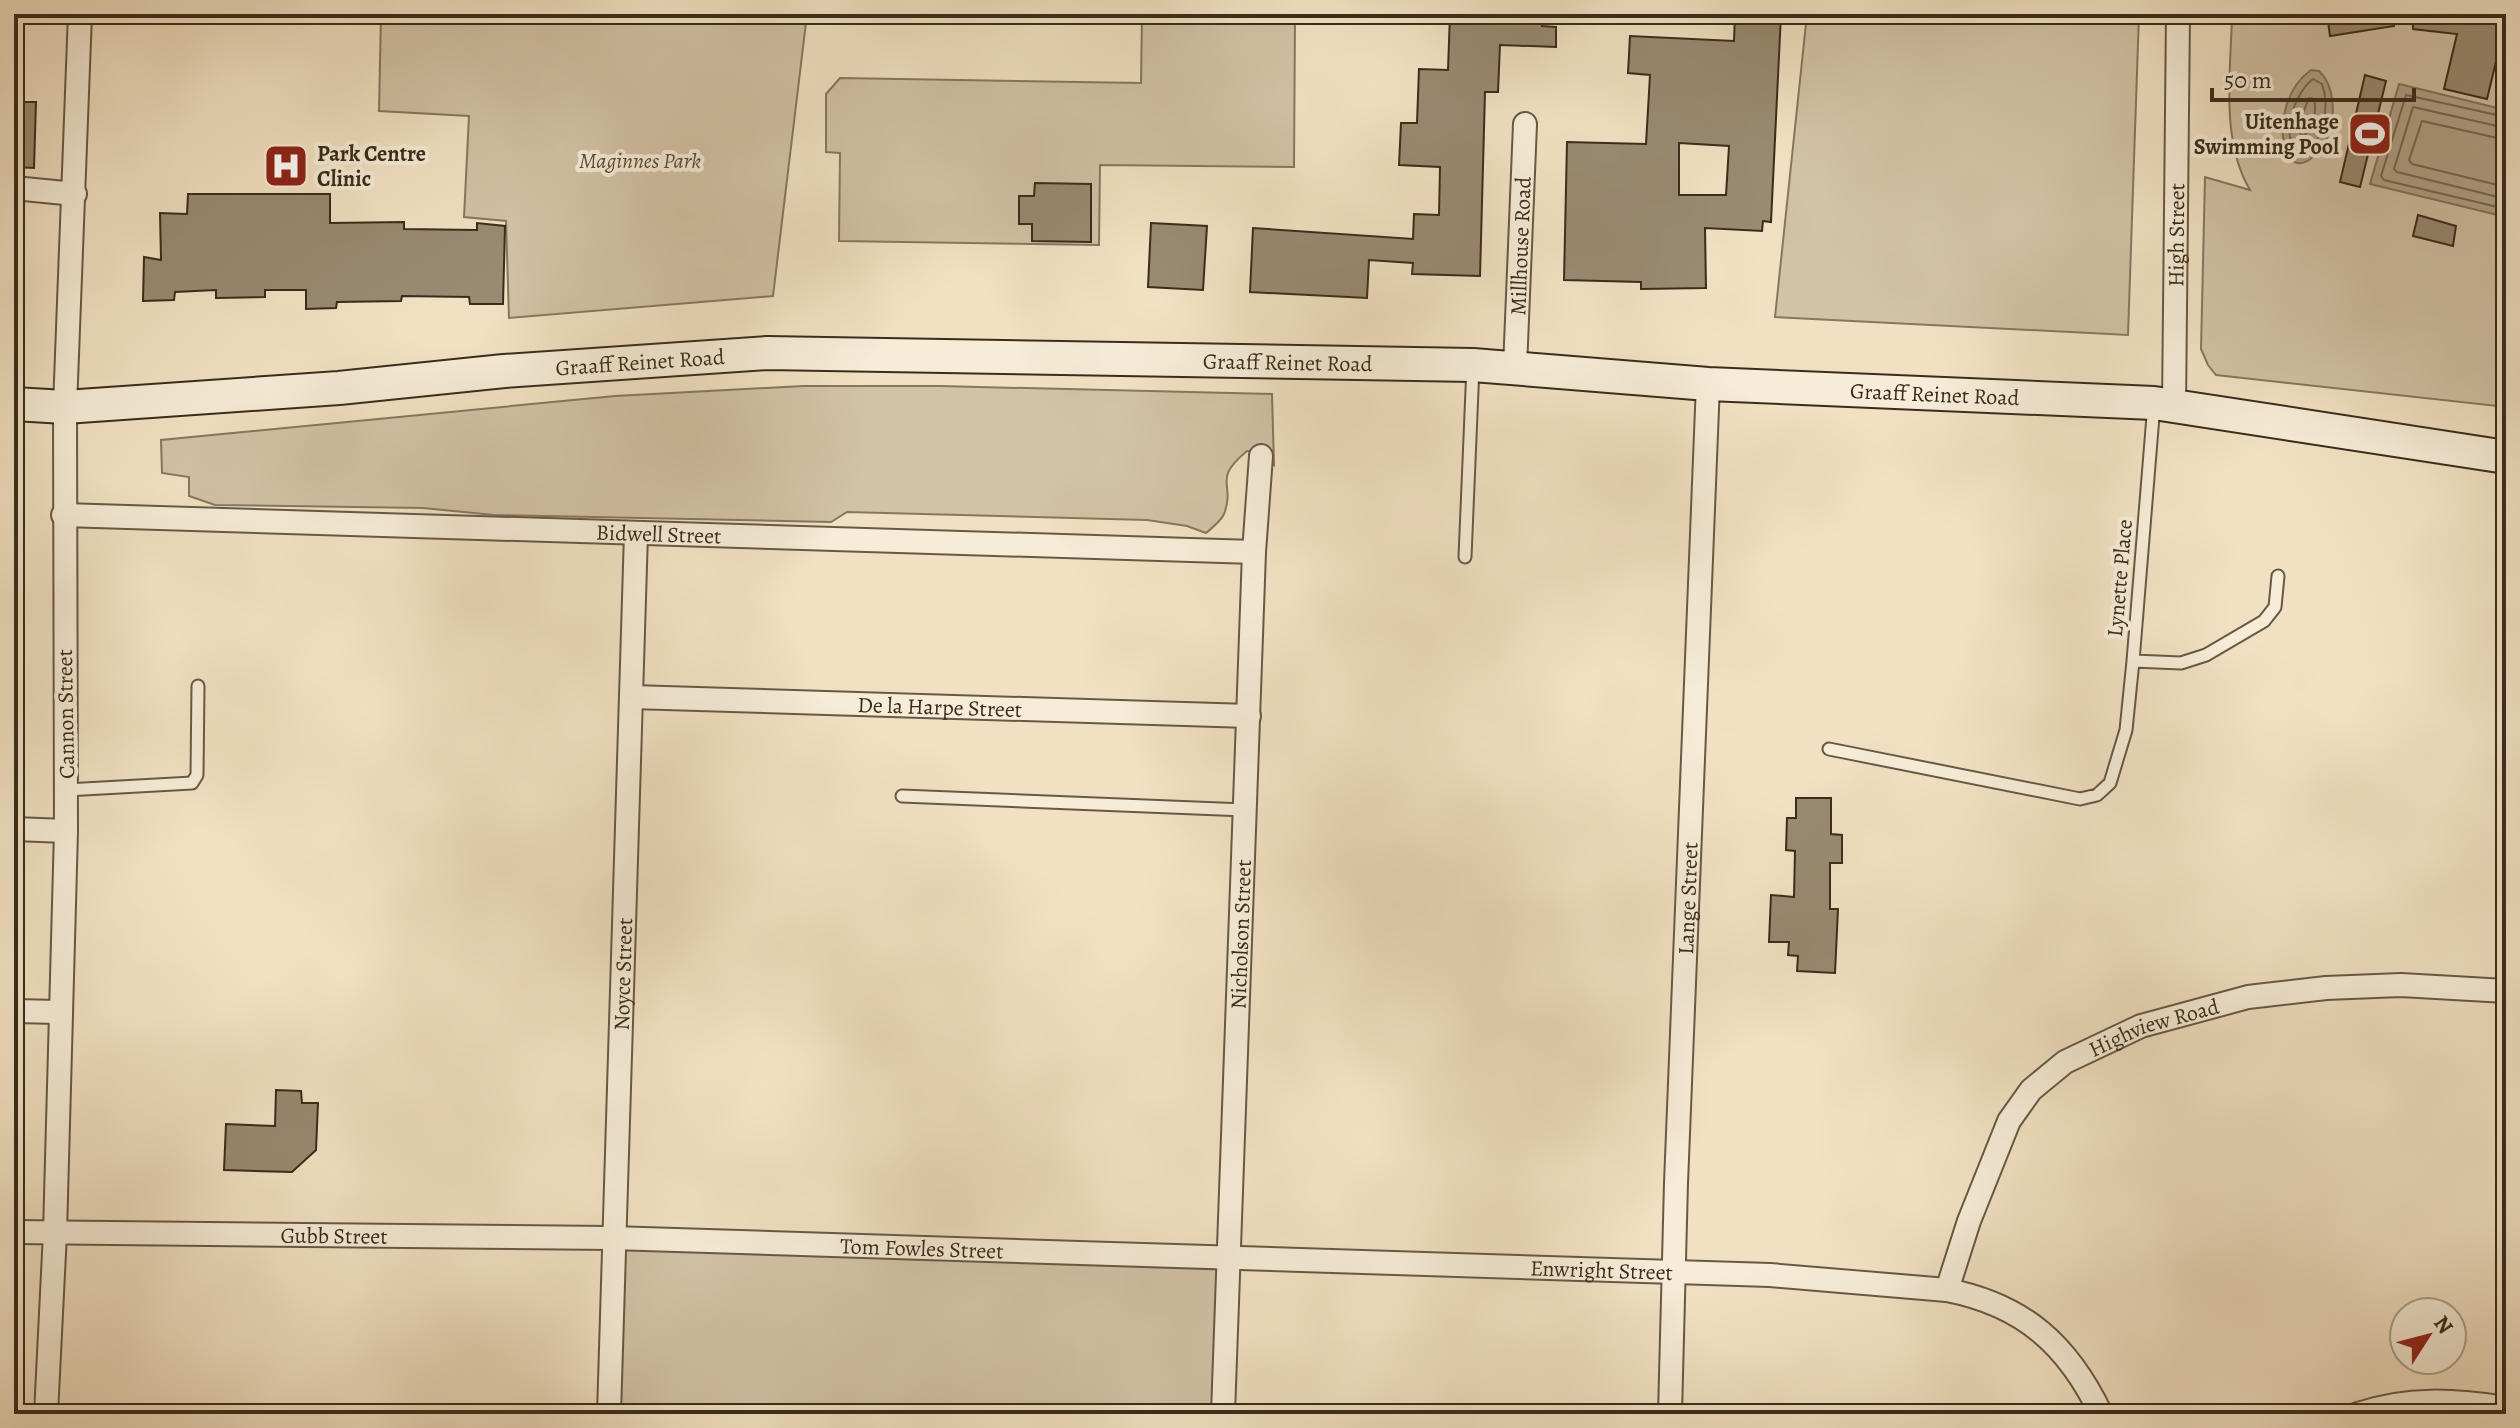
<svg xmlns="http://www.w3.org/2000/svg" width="2520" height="1428" viewBox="0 0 2520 1428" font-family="Alegreya,serif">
<rect width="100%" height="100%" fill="#f1e1c2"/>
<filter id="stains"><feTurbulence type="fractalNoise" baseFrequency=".0025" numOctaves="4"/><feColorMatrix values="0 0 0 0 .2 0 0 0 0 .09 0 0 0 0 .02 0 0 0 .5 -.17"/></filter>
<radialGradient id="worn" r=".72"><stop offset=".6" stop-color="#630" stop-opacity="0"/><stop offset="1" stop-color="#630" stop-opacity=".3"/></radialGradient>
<!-- green -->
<path fill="#d2c2a6" stroke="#867761" stroke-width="2" d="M381,14H807L773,296L509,318L506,221L464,217L469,116L379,111Z
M1142,14H1295L1294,167L1100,165L1099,245L839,241L840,153L826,152V94L840,78L1141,83Z
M1807,14H2139L2128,335L1775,317Z
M2232,14H2506V407L2216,375L2208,365L2201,349L2205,177L2250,190C2220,139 2231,71 2232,14Z
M803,386H940L1272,394L1274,465L1259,451H1247C1211,481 1236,482 1224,514C1221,521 1212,528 1206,533L1187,526L1147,520L847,512L831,522L494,515L423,508L215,505L189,496V477L162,473L161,440L615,396Z
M612,1238L1230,1258L1223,1414H609Z"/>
<!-- water -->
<path fill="#b2a38a" stroke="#82735e" stroke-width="2" d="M2311,70L2319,71C2341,91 2336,144 2309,160C2287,174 2281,139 2283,124C2285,103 2293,83 2311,70Z
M2399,84L2506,110V217L2370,184Z"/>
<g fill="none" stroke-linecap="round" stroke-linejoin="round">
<!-- shore -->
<path stroke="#766853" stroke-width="2" d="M2313,79L2322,84C2330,106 2324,145 2301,154C2277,140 2295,92 2313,79Z
M2309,98L2314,99C2317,111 2313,130 2303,136L2300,133L2301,118Z
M2506,117L2406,95L2381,176L2384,180L2506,209
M2506,128L2413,107L2394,169L2397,172L2506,199
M2506,140L2422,121L2409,160L2412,164L2506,187"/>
</g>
<!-- building -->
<path fill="#998a72" stroke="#392c1c" stroke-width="2" fill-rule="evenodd" d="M1450,14H1542V26L1556,27V47L1500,45L1498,92H1485L1480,276L1412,274L1413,263L1369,260L1367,298L1250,292L1253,228L1413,239L1414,214L1439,215L1440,167L1399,165L1401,123H1417L1419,69L1448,70Z
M1735,14H1781L1771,222L1763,221L1762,231L1705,228L1706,288L1641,289V282L1564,280L1567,142L1646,144L1650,75L1628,73L1630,36L1734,41ZM1679,143L1729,146L1726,195H1679Z
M2327,14H2393L2394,26L2330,36Z
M2413,14H2506V46L2500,45L2487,99L2444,89L2457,34L2413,29Z
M2365,75L2386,81L2360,187L2340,182Z
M14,102H36L34,168L14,167Z
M1035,183L1091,184V242L1032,241V224H1019V196H1034Z
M188,194H330V223L404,222V229L477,230V223L505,226L503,304H470L469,297L402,296L401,301L337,302L336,308L306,309V290H265V297L216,298V290L175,292L174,300L143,301L144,257L161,260L160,213L187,214Z
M2418,215L2456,226L2453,246L2413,236Z
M1151,223L1207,226L1203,290L1148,287Z
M1796,798H1831V834L1842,835V863H1830V909H1838L1835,973L1797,971L1798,956L1788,955L1789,942H1769L1771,895L1794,897L1795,851L1786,850L1787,818H1796Z
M276,1090L301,1091L302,1103H318L316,1150L292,1172L224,1170L226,1124L275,1126Z"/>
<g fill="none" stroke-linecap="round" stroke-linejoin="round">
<!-- lane casing -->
<g stroke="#675946" stroke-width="15">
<path id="lane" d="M2154,404L2133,661L2181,663L2206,655L2264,621L2275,607L2278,576
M1465,557L1473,366
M1829,749L2080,799L2097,795L2110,783L2126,730L2133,661
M66,790L192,783L197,775L198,686
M902,796L1245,810"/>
</g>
<!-- street casing -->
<g stroke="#675946" stroke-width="26">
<g id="street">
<path d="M14,188L75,194"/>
<path id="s1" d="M1515,368L1525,124"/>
<path id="s2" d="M2174,407L2178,14"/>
<path id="s3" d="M63,515L1254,552"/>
<path id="s4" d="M632,697L1249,716"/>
<path d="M14,829L66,831"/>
<path d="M14,1011L59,1012"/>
<path id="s5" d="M14,1232L612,1238L1770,1275L1947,1290C2024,1305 2068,1345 2101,1414"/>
<path id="s6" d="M1947,1290L1969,1221L2009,1121L2031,1090L2065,1062L2141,1026L2248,997L2326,988L2401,985L2506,991"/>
<path d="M46,1414L55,1233L66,831L65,407L80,14"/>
<path id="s7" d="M609,1414L636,533"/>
<path id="s8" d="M1223,1414L1254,552L1261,456"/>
<path id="s9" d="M1670,1414L1676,1183L1708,384"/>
<path d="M2358,1414C2407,1397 2456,1400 2506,1408"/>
</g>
</g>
<!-- secondary casing -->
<g stroke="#392c1c" stroke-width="36">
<g id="secondary">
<path id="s10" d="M14,404L65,407L339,388L504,371L767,353L1473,365L1708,384L2154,403L2506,457"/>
</g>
</g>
<!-- lane -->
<use href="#lane" stroke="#f6ecd7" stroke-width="11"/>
<!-- street -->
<use href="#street" stroke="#f6ecd7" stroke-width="22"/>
<!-- secondary -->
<use href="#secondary" stroke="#f6ecd7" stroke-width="32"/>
</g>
<!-- icons -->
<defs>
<g id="stadium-square" transform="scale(2.3)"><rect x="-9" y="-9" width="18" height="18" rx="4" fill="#8f2418" stroke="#f6ecd7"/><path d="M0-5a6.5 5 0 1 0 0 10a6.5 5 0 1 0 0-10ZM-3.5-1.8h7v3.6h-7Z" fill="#fff"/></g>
<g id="hospital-square" transform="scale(2.3)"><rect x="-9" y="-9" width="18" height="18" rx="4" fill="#8f2418" stroke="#f6ecd7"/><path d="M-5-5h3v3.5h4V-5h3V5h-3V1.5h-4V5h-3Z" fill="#fff"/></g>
</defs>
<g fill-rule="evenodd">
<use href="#stadium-square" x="2370" y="134"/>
<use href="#hospital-square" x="286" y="166"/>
</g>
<g text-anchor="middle" stroke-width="8" stroke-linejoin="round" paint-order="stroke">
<!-- poi labels -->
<g font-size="22" font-weight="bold" fill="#392c1c" stroke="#f6ecd7" text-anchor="end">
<text x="2339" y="129">Uitenhage<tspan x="2339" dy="25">Swimming Pool</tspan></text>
<text x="317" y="161" text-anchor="start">Park Centre<tspan x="317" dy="25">Clinic</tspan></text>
</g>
<!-- park labels -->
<g font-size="22" font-style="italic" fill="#584a38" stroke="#f6ecd7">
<text x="640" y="168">Maginnes Park</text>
</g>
<!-- street labels -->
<g font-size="22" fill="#392c1c" stroke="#f6ecd7">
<text dy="8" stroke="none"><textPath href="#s2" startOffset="172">High Street</textPath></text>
<text dy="8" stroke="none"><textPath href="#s1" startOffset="122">Millhouse Road</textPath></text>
<text dy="8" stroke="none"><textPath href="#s10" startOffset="1276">Graaff Reinet Road</textPath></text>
<text dy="8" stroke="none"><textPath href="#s10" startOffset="628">Graaff Reinet Road</textPath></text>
<text dy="8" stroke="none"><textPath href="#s10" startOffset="1924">Graaff Reinet Road</textPath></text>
<text dy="8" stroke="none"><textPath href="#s3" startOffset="596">Bidwell Street</textPath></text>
<text transform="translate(2119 578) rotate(-85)" y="8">Lynette Place</text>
<text dy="8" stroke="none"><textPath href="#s4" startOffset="308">De la Harpe Street</textPath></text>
<text transform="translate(65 714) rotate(-91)" y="8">Cannon Street</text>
<text dy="8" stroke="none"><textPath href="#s9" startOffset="516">Lange Street</textPath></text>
<text dy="8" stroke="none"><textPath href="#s8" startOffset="480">Nicholson Street</textPath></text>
<text dy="8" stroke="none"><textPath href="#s7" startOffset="440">Noyce Street</textPath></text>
<text dy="8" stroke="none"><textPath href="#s6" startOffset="358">Highview Road</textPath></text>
<text dy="8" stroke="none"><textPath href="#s5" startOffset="320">Gubb Street</textPath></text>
<text dy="8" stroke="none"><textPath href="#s5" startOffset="908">Tom Fowles Street</textPath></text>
<text dy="8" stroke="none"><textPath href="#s5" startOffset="1588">Enwright Street</textPath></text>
</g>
</g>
<!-- margin -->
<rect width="2520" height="1428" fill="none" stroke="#f1e1c2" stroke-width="48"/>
<rect x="16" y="16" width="2488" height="1396" fill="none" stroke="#392c1c" stroke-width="4"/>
<rect x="24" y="24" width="2472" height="1380" fill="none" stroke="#392c1c" stroke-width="2"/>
<!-- north arrow -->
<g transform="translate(2428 1336) rotate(54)"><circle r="38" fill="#f6ecd7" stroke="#aa9f8c" stroke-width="2"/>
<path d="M0-6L14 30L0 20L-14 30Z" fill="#8f2418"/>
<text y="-12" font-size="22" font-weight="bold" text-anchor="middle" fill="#392c1c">N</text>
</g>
<!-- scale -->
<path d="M2212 88v12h202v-12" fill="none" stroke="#392c1c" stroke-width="4"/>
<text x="2224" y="88" font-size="24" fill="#392c1c" stroke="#f6ecd7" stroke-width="6" paint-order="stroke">50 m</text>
<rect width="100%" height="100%" filter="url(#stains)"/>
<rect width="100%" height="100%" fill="url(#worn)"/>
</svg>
